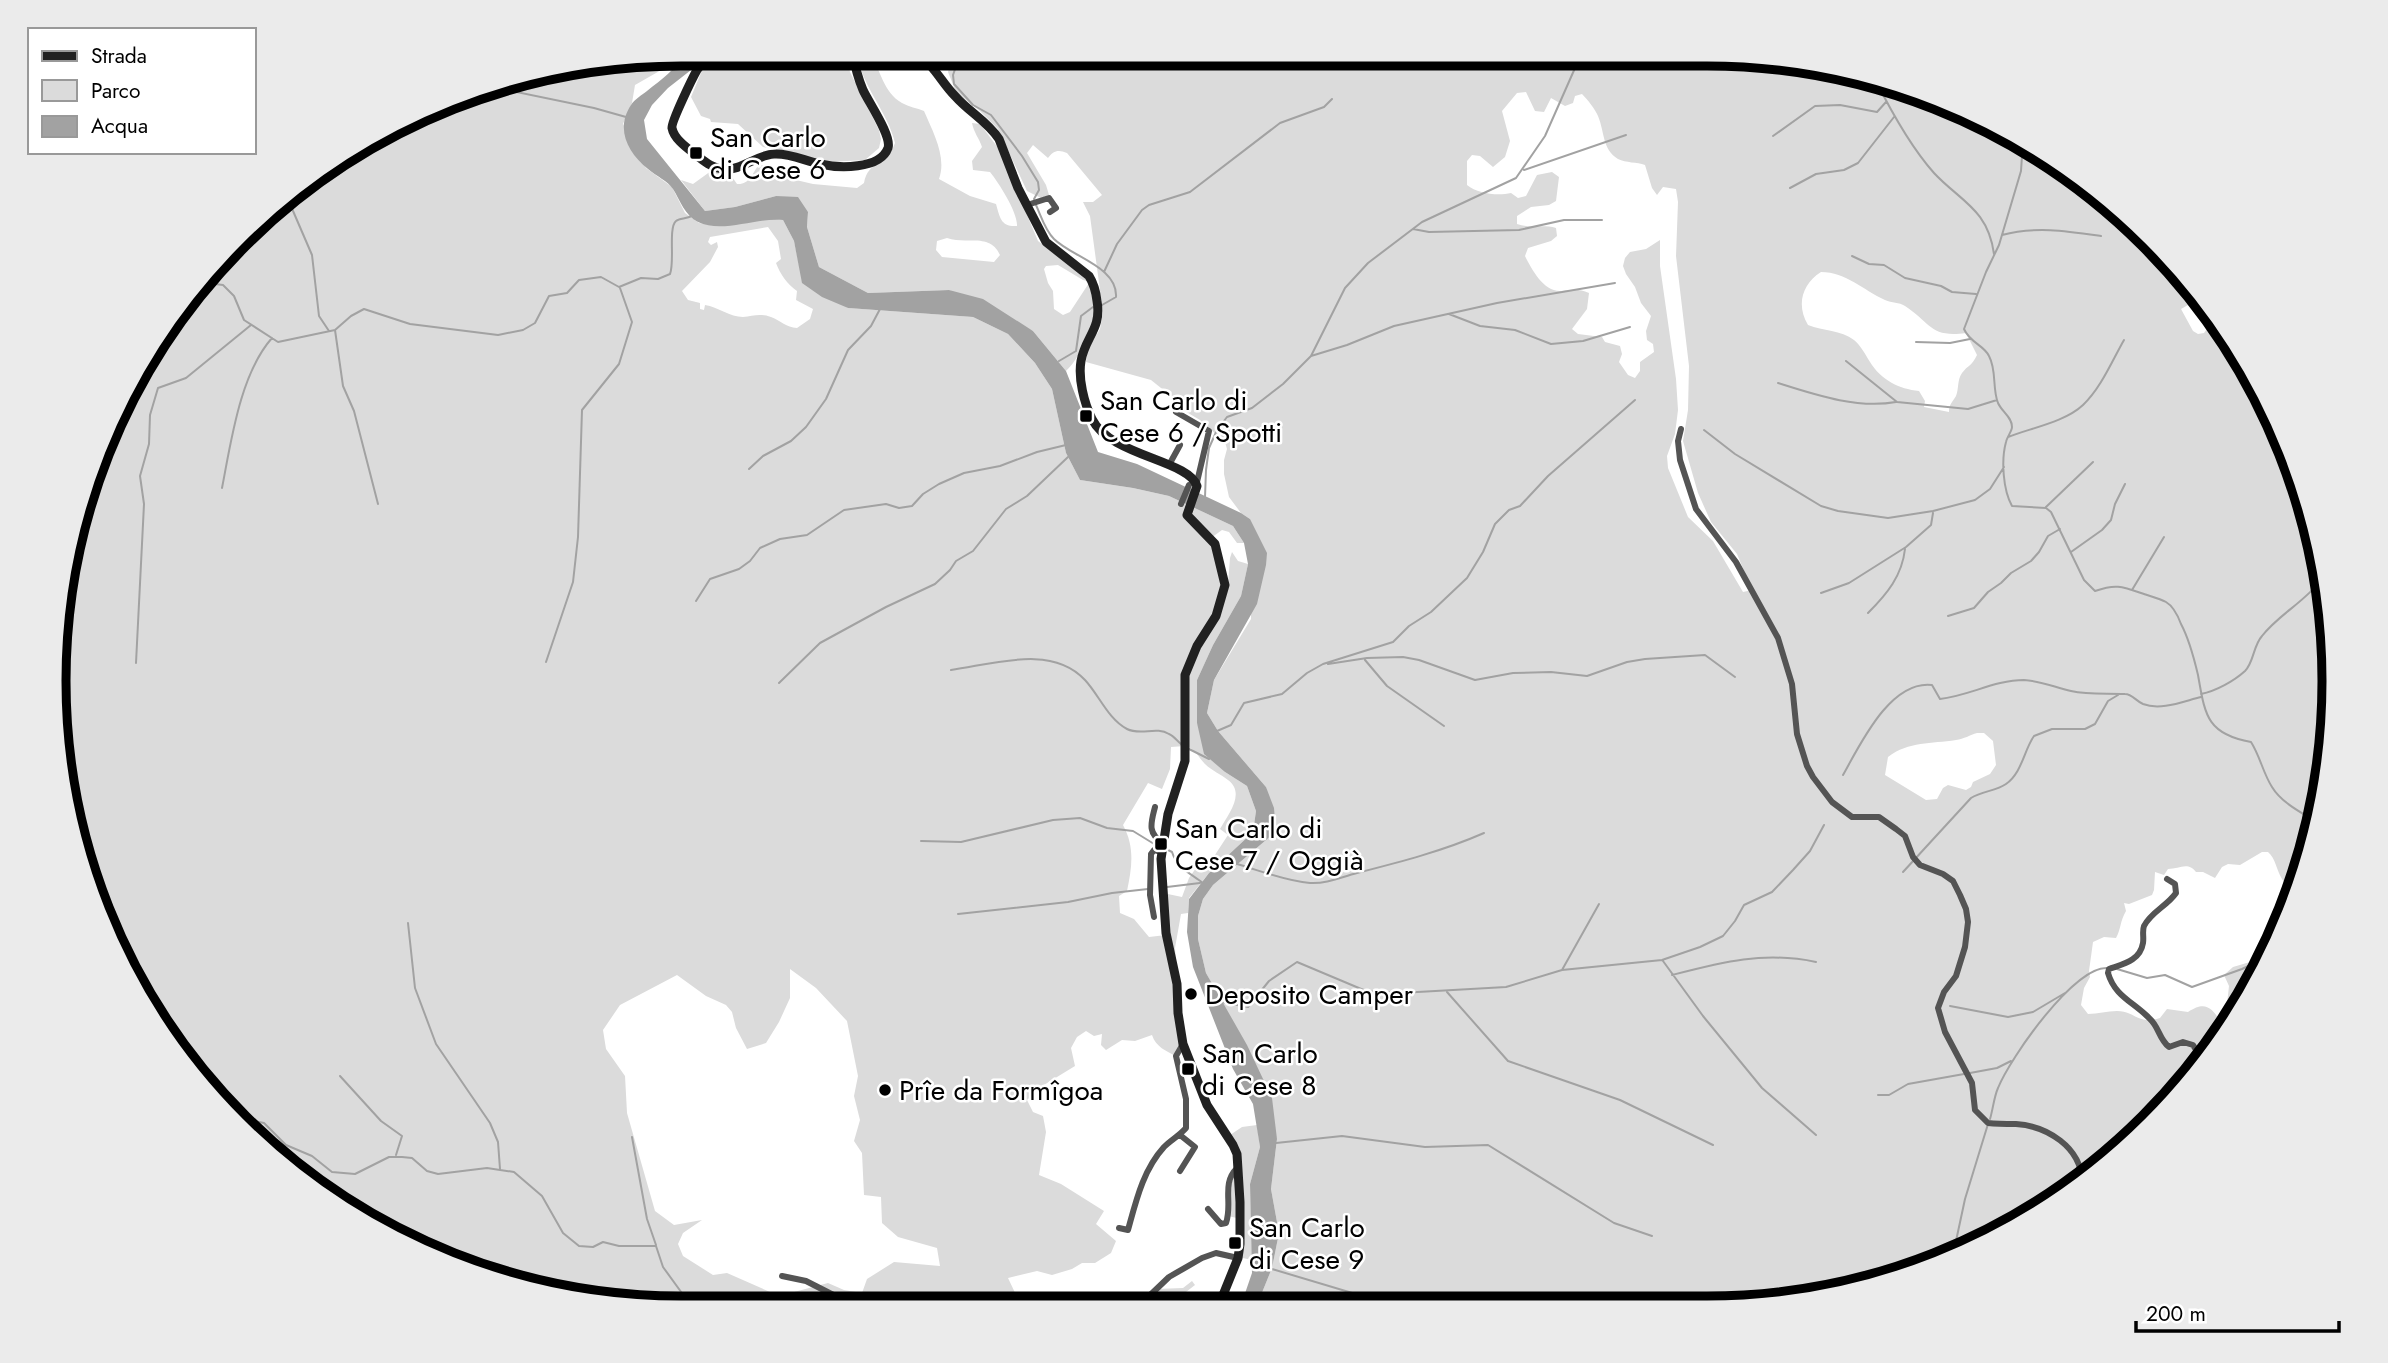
<svg xmlns="http://www.w3.org/2000/svg" width="2388" height="1363" viewBox="0 0 2388 1363" font-family="Jost,sans-serif">
<rect width="100%" height="100%" fill="#fff"/>
<!-- green -->
<path fill="#dbdbdb" fill-rule="evenodd" d="M680,54L663,69L635,85L632,103L623,124L646,168L672,187L685,213L699,223L719,226L769,218L783,220L794,241L803,283L848,308L973,317L1008,334L1035,363L1052,389L1066,453L1080,480L1133,488L1169,496L1233,526L1244,543H1237L1229,532L1222,530L1211,538L1228,584L1230,558L1232,552L1238,561L1248,564L1241,596L1213,645L1197,680V723L1225,772L1247,786L1256,811L1253,832L1209,873L1189,898L1188,913L1181,914L1175,948L1183,1044L1176,1056C1166,1051 1156,1047 1152,1035L1135,1041L1122,1040L1106,1050L1101,1045L1102,1034L1094,1036L1086,1031L1077,1037L1071,1048L1075,1066L1039,1088L1027,1100L1033,1112L1043,1116L1046,1132L1039,1175L1061,1184L1104,1211L1096,1224L1116,1241L1111,1253L1095,1263H1082L1072,1269L1052,1275L1037,1271L1008,1278L1019,1301L1037,1295L1044,1306L641,1307L519,1287L368,1225L210,1095L102,921L56,722L76,519L160,333L300,184L480,87ZM768,227L778,241L781,259L776,263C780,274 787,284 797,291L796,300L813,309L810,319L797,328C786,327 781,321 771,317C760,313 753,316 743,317C730,317 718,307 705,305L704,310L700,309V303L688,300L682,291L710,262L718,247L717,242L711,245L708,242L710,237ZM1185,746C1196,749 1198,757 1205,764C1212,771 1221,774 1228,780C1246,793 1228,815 1220,829L1228,835L1211,861L1203,858L1189,878L1182,897L1163,893L1166,935L1149,937L1134,919L1120,913L1119,896L1127,891C1132,867 1135,847 1123,825L1148,783L1162,789L1170,769L1171,747ZM790,969L816,988L847,1021L858,1076L854,1096L860,1120L854,1141L862,1153L864,1195L881,1197L882,1223L898,1237L937,1248L940,1266L894,1262L867,1279L862,1293L844,1290L828,1283L779,1296L727,1273L713,1275L683,1256L678,1244L683,1233L702,1220L674,1225L655,1211L627,1113L625,1076L606,1049L603,1030L620,1005L677,975L706,996L726,1005L732,1012L736,1028L747,1049L766,1043L779,1022L790,998Z
M719,54H846L850,72L879,130L881,139L879,148L865,160L829,162L763,147L738,124L711,122L710,119L701,116L691,97L703,68Z
M857,54H870C881,70 883,92 902,103C909,107 917,108 924,111C933,132 947,157 939,179L970,196L996,204C1000,218 1001,227 1017,226C1018,213 999,183 990,172L973,170L972,161L982,147C979,138 974,133 972,123L980,124L999,149L1038,241L1087,279V281L1083,280L1058,265L1046,266L1044,269L1048,283L1053,291L1054,309L1063,315L1070,312L1089,283C1092,293 1096,306 1094,316C1091,334 1078,360 1066,371L1033,331L949,290L868,293L819,267L807,227L808,212L776,196L735,207L705,211L681,180L693,184L711,171L730,174L737,184C749,185 752,174 758,166L762,165L796,180L813,184L857,188L864,183C868,160 886,167 895,143C888,112 862,87 857,54ZM947,238C966,245 990,232 1000,255L994,262L942,257L936,250L937,241Z
M953,55L1747,56L1908,87L2020,138L2120,210L2205,301H2195L2181,309L2193,331L2198,334L2204,333L2213,320L2217,322L2269,404L2312,520L2332,641L2328,764L2300,883L2286,915L2294,892C2291,885 2286,885 2282,879C2276,869 2276,859 2268,852H2262L2240,865L2228,864L2222,867L2215,878L2203,872H2196C2188,861 2179,869 2168,869L2164,875L2155,872L2154,890L2152,895L2129,904L2124,903L2126,911C2120,921 2121,929 2116,938L2104,937L2093,942L2089,971L2090,977L2084,988L2081,1005L2088,1014C2098,1014 2107,1011 2117,1011C2135,1011 2137,1025 2160,1018L2167,1009L2188,1012C2209,998 2213,1012 2225,1027L2150,1125L2055,1203L1909,1275L1788,1303L1257,1305L1272,1268L1279,1233L1271,1189L1277,1139L1219,997L1206,973L1198,939V916L1203,899L1213,885L1272,835L1266,787L1218,731L1207,713L1214,680L1251,619L1250,519L1241,513L1229,497L1224,474V460L1227,449L1225,442L1200,420L1183,410L1171,396L1151,380L1086,362L1087,351L1100,329L1103,312L1090,216L1083,202H1093L1102,195L1067,153C1058,149 1053,151 1048,158L1033,145L1027,153L1046,185L1049,195L1041,198L1027,191L998,129L980,111L956,92L948,72ZM1526,92L1535,111L1544,112L1551,98L1565,106L1573,103L1575,96L1582,94C1588,100 1595,109 1598,116C1605,133 1602,149 1618,159C1626,163 1637,162 1645,165L1652,188L1657,195L1663,187L1676,189L1678,202L1676,256L1689,366L1688,410L1683,441L1698,493L1711,522L1737,554L1752,590L1743,592L1713,541L1688,517L1668,468L1667,456L1675,434L1678,410L1676,379L1660,266V240L1646,249L1630,252L1625,258L1623,266L1626,274L1635,287L1641,303L1651,316L1646,331L1647,340L1653,344L1654,352L1640,362V371L1635,378L1628,375L1619,362L1622,354L1620,346L1605,342L1602,337L1578,334L1572,329L1587,309L1589,293C1578,288 1573,290 1561,291C1544,292 1532,270 1525,256L1528,248L1551,241L1557,236L1556,228C1543,224 1530,229 1517,224V216L1531,207L1549,205L1556,201L1559,177L1552,172L1537,175L1526,196L1518,198L1511,193C1498,196 1478,194 1467,185V161L1472,155L1480,156L1493,167L1505,157L1510,141L1502,111L1517,93ZM1821,272C1846,272 1863,290 1885,300C1892,303 1899,302 1905,306C1931,323 1930,338 1966,333L1977,355C1972,366 1968,365 1962,373C1957,380 1959,389 1956,396C1952,403 1949,404 1949,412L1924,407L1925,401L1919,391C1899,389 1881,380 1870,362C1865,354 1861,346 1854,340C1841,330 1823,331 1808,325C1796,305 1802,284 1821,272ZM1977,733H1984L1993,741L1996,765L1990,774L1973,782L1971,787L1966,790L1948,785L1943,788L1937,799L1926,800L1885,775L1888,757C1909,741 1931,744 1956,740C1964,739 1970,735 1977,733Z
M2267,957L2250,995L2235,1014L2233,1013L2227,1004L2229,986L2224,975L2233,967Z
M1257,1125L1260,1147L1250,1184L1252,1260L1238,1257L1241,1219L1228,1216L1227,1197L1237,1167L1227,1137L1242,1127Z
M1192,1281L1195,1285L1177,1299L1176,1306H1109L1110,1301L1137,1304L1156,1289L1183,1288Z"/>
<!-- water -->
<path fill="#a2a2a2" d="M685,54H695L691,70L668,88L652,105L644,120L647,139L705,211L735,207L776,196L798,197L808,212L807,227L819,267L868,293L949,290L983,299L1033,331L1066,371L1098,452L1137,464L1241,513L1250,519L1267,553L1266,565L1257,604L1214,680L1207,713L1218,731L1266,787L1274,808L1275,821L1272,835L1213,885L1203,899L1198,916V939L1206,973L1247,1045L1272,1098L1277,1139L1271,1189L1279,1233L1272,1268L1257,1305H1241L1252,1273L1250,1184L1260,1147L1253,1104L1233,1069L1193,967L1187,932L1189,899L1209,873L1253,832L1256,811L1247,786L1225,772L1204,754L1197,723V680L1213,645L1241,596L1248,564L1244,543L1233,526L1169,496L1133,488L1080,480L1066,453L1052,389L1035,363L1008,334L973,317L848,308L822,297L802,283L794,241L783,220C756,217 723,234 698,222C685,216 680,200 673,189C668,181 656,176 648,169C628,153 615,129 631,105C635,99 642,95 647,91C662,79 675,70 685,54Z"/>
<g fill="none" stroke-linecap="round" stroke-linejoin="round">
<!-- stream -->
<path stroke="#a2a2a2" stroke-width="2" d="M960,55L953,75L954,84L973,105L991,115L1022,156L1038,182L1039,190L1034,199
M1876,81C1892,113 1910,146 1934,173C1960,201 1988,209 1994,254
M487,86L594,108L626,117
M1773,136L1815,106L1840,105L1877,112L1886,102
M2023,141L2021,171L1999,245L1986,272L1964,329C1970,343 1984,345 1989,356C1997,371 1992,388 1998,403C2002,412 2012,417 2012,427C2012,431 2007,437 2006,442C2001,460 2003,490 2012,506L2046,508L2051,512L2084,580L2095,591C2115,584 2121,586 2141,593C2149,596 2159,598 2166,602C2173,606 2178,616 2181,624C2189,639 2194,658 2198,675C2205,714 2206,734 2251,742C2260,756 2263,773 2272,787C2281,802 2300,812 2315,821
M1524,170L1626,135
M1790,188L1816,174L1844,170L1858,163L1894,117
M287,197L312,255L319,316L329,331
M1036,205C1041,216 1045,230 1054,239C1072,257 1118,267 1116,297L1102,305
M1413,229L1429,232L1519,230L1564,220H1602
M2002,235C2036,226 2067,231 2101,236
M1852,256L1869,264L1884,265L1905,278L1941,286L1952,292L1976,294
M1104,272L1117,244L1142,210L1149,205L1190,192L1280,123L1324,107L1332,99
M207,283L223,285L234,296L244,320L278,342L335,330L351,316L364,309L410,324L498,335L523,330L535,323L549,296L567,293L579,280L601,277L619,287L641,278L658,279L670,274C675,262 668,228 676,221C679,218 686,219 692,216
M1449,314L1480,326L1515,330L1551,344L1583,341L1630,327
M335,330L343,386L354,411L378,504
M1916,342L1950,343L1970,339
M1311,356L1347,345L1394,326L1497,303L1615,283
M1059,361L1076,351L1081,316L1093,307
M1846,361L1897,402L1968,409L1997,400
M1778,383C1816,395 1857,409 1896,402
M1704,430L1735,454L1821,506L1838,511L1888,518L1933,511L1975,500L1990,489L2004,467
M2008,437C2031,428 2065,422 2083,405C2101,388 2112,361 2124,340
M749,469L763,456L791,441L806,427L826,399L848,350L871,326L880,309
M222,488C231,442 240,374 272,338
M1205,497L1206,470L1209,448L1217,430L1227,417L1252,408L1283,384L1311,356L1345,288L1368,263L1422,222L1516,178L1545,136L1579,59
M2046,507L2093,462
M2071,552L2102,530L2111,520L2115,504L2125,484
M2132,590L2164,537
M1821,593L1849,583L1906,547L1931,525L1933,513
M696,601L710,579L739,569L750,561L760,548L780,539L807,535L844,510L886,504L899,508L912,506L923,494L939,484L964,473L1000,466L1037,452L1066,445
M1868,613C1887,594 1902,576 1905,549
M1948,616L1974,608L1988,592L2001,583L2011,573L2031,561L2039,552L2048,536L2060,529
M1365,660L1387,686L1444,726
M546,662L573,582L578,537L582,410L619,364L632,322L620,288
M136,663L144,504L140,476L149,444L150,415L158,388L186,378L251,325
M1328,664L1367,658L1403,657L1419,660L1475,680L1513,673L1551,672L1587,676L1627,662L1645,659L1705,655L1735,677
M951,670C994,664 1052,644 1085,680C1099,695 1108,719 1127,729C1141,736 1156,726 1169,734C1174,736 1177,741 1181,744
M779,683L820,643L886,607L935,584L950,570L956,561L973,551L1006,509L1027,496L1068,457
M2201,694C2216,691 2234,681 2245,671C2254,662 2253,646 2262,636C2279,614 2305,602 2322,579L2321,574
M1217,731L1231,725L1244,703L1282,694L1307,673L1323,664L1393,642L1409,626L1431,612L1467,578L1483,552L1495,524L1509,510L1520,506L1548,476L1635,400
M1189,749L1209,759
M1843,775C1860,745 1890,680 1932,685L1940,699C1968,696 1995,680 2024,680C2041,681 2054,687 2071,691C2089,695 2107,693 2125,694C2132,694 2136,701 2143,704C2161,711 2184,701 2201,697
M921,841L961,842L1053,820L1080,818L1107,828L1133,831L1159,847
M1168,850L1172,852C1177,868 1190,873 1203,883
M1237,864C1261,871 1286,881 1310,883C1327,884 1341,877 1357,873C1400,862 1443,851 1484,833
M1903,872L1971,798C1982,791 1996,791 2006,784C2022,773 2024,750 2034,736L2052,729H2085L2095,724L2108,701L2118,695
M1167,887L1200,883
M958,914L1068,902L1112,893L1148,889
M408,923L415,988L436,1044L490,1123L498,1142L500,1169
M1663,961L1703,1016L1762,1088L1816,1135
M2117,969L2147,978L2165,975L2192,987L2242,969L2267,957
M1562,970L1599,904
M1672,975C1722,962 1764,951 1816,962
M1447,992L1508,1061L1620,1100L1713,1145
M1221,1002L1248,1007L1269,981L1297,962L1366,991L1400,993L1506,987L1562,970L1662,960L1700,947L1723,936L1735,921L1744,905L1772,892L1793,870L1810,851L1824,825
M1950,1006L2008,1017L2033,1012L2065,993
M1970,1073L1997,1068L2011,1061
M340,1076L381,1121L402,1136L396,1155
M1878,1095H1889L1908,1084L1964,1074
M238,1118L264,1123L286,1145L312,1156L332,1172L355,1174L389,1157H402L412,1158L427,1171L438,1174L487,1168L514,1172L542,1196L563,1233L579,1246L593,1247L603,1242L619,1246H656L663,1267L692,1307
M1990,1119C1993,1109 1994,1097 1998,1088C2010,1058 2075,965 2108,968
M632,1137L647,1219L656,1245
M1276,1143L1342,1136L1425,1147L1488,1145L1614,1223L1652,1236
M1956,1241L1965,1199L1988,1124
M1272,1269L1359,1295L1381,1305"/>
<!-- street -->
<path stroke="#545454" stroke-width="6" d="M1027,205L1049,198L1056,208L1050,212
M1176,412L1209,431L1197,482
M1681,429L1678,441L1680,460L1696,509L1736,562L1778,638L1792,684L1797,734L1807,766L1813,777L1832,802L1852,817H1879L1896,829L1905,836L1913,857L1920,865L1943,874L1953,881L1960,895L1966,909L1968,922L1965,947L1956,976L1944,992L1938,1008L1945,1032L1972,1083L1975,1110L1988,1123C1997,1124 2006,1124 2016,1124C2047,1126 2081,1147 2082,1181
M1169,465L1180,445
M1181,504L1189,485
M1155,807C1151,823 1147,833 1163,843
M2167,879L2175,884L2176,893C2167,906 2151,912 2144,926C2142,931 2144,937 2143,943C2140,961 2123,964 2109,969L2108,973C2115,997 2134,1002 2150,1019C2159,1027 2159,1039 2169,1047L2183,1042L2193,1045L2201,1058L2188,1076
M1154,917L1150,895L1151,854L1154,850L1162,852
M1180,1171L1195,1147L1180,1135
M1208,1209L1221,1224L1226,1223C1233,1203 1221,1184 1237,1168
M1119,1228L1128,1230C1136,1201 1143,1170 1164,1147C1171,1140 1179,1136 1186,1128V1099L1176,1056L1183,1044
M782,1276L806,1281L857,1307
M1011,1306L1037,1295H1076L1124,1304H1136L1146,1299L1169,1277L1202,1258L1216,1253L1238,1258
M1146,1306L1151,1294
M890,1307L903,1303L920,1306"/>
<!-- secondary -->
<path stroke="#212121" stroke-width="9" d="M711,54C706,59 701,64 697,70C693,77 671,122 672,128C674,139 687,148 696,155C704,161 713,169 724,169C741,171 756,155 774,154C790,153 805,161 820,164C838,168 880,170 888,148C892,136 869,103 863,90C858,78 855,67 853,54
M918,55C935,66 941,82 955,96C969,112 987,121 999,139L1018,188L1046,242L1089,276C1094,284 1096,292 1097,301C1102,329 1085,337 1081,361C1078,378 1084,403 1092,419C1110,456 1189,460 1197,486L1187,515L1215,544L1225,585L1216,616L1197,646L1185,675V761L1168,814L1161,859L1166,933L1177,984L1178,1013L1183,1044L1207,1105L1233,1145L1237,1154L1240,1202V1244L1238,1258L1219,1305"/>
</g>
<!-- markers -->
<g fill="#000" stroke="#fff" stroke-width="2.5">
<rect x="689" y="146" width="14" height="14" rx="3.5"/>
<rect x="1079" y="409" width="14" height="14" rx="3.5"/>
<rect x="1154" y="837" width="14" height="14" rx="3.5"/>
<circle cx="1191" cy="994" r="7"/>
<rect x="1181" y="1062" width="14" height="14" rx="3.5"/>
<circle cx="885" cy="1090" r="7"/>
<rect x="1228" y="1236" width="14" height="14" rx="3.5"/>
</g>
<g text-anchor="middle" stroke-width="5" stroke-linejoin="round" paint-order="stroke">
<!-- poi labels -->
<g font-size="28" fill="#000" stroke="#fff" text-anchor="start">
<text x="710" y="147">San Carlo<tspan x="710" dy="32">di Cese 6</tspan></text>
<text x="1100" y="410">San Carlo di<tspan x="1100" dy="32">Cese 6 / Spotti</tspan></text>
<text x="1175" y="838">San Carlo di<tspan x="1175" dy="32">Cese 7 / Oggià</tspan></text>
<text x="1205" y="1004">Deposito Camper</text>
<text x="1202" y="1063">San Carlo<tspan x="1202" dy="32">di Cese 8</tspan></text>
<text x="899" y="1100">Prîe da Formîgoa</text>
<text x="1249" y="1237">San Carlo<tspan x="1249" dy="32">di Cese 9</tspan></text>
</g>
</g>
<!-- crop -->
<path d="M0 0H2388V1363H0ZM681 66H1707A615 615 0 0 1 2322 681V681A615 615 0 0 1 1707 1296H681A615 615 0 0 1 66 681V681A615 615 0 0 1 681 66Z" fill="#ebebeb" fill-rule="evenodd"/>
<path fill="none" stroke="#000" stroke-width="9" d="M681 66H1707A615 615 0 0 1 2322 681V681A615 615 0 0 1 1707 1296H681A615 615 0 0 1 66 681V681A615 615 0 0 1 681 66Z"/>
<!-- legend -->
<rect x="28" y="28" width="228" height="126" fill="#ffffff" stroke="#999999" stroke-width="2"/>
<rect x="42" y="51" width="35" height="10" fill="#212121" stroke="#999999" stroke-width="2"/>
<text x="91" y="63" font-size="21" fill="#000000">Strada</text>
<rect x="42" y="80" width="35" height="21" fill="#dbdbdb" stroke="#999999" stroke-width="2"/>
<text x="91" y="98" font-size="21" fill="#000000">Parco</text>
<rect x="42" y="116" width="35" height="21" fill="#a2a2a2" stroke="#999999" stroke-width="2"/>
<text x="91" y="133" font-size="21" fill="#000000">Acqua</text>
<!-- scale -->
<path d="M2136 1321v10h203v-10" fill="none" stroke="#000000" stroke-width="3.5"/>
<text x="2146" y="1321" font-size="21" fill="#000000" stroke="#ffffff" stroke-width="5" paint-order="stroke">200 m</text>
</svg>
